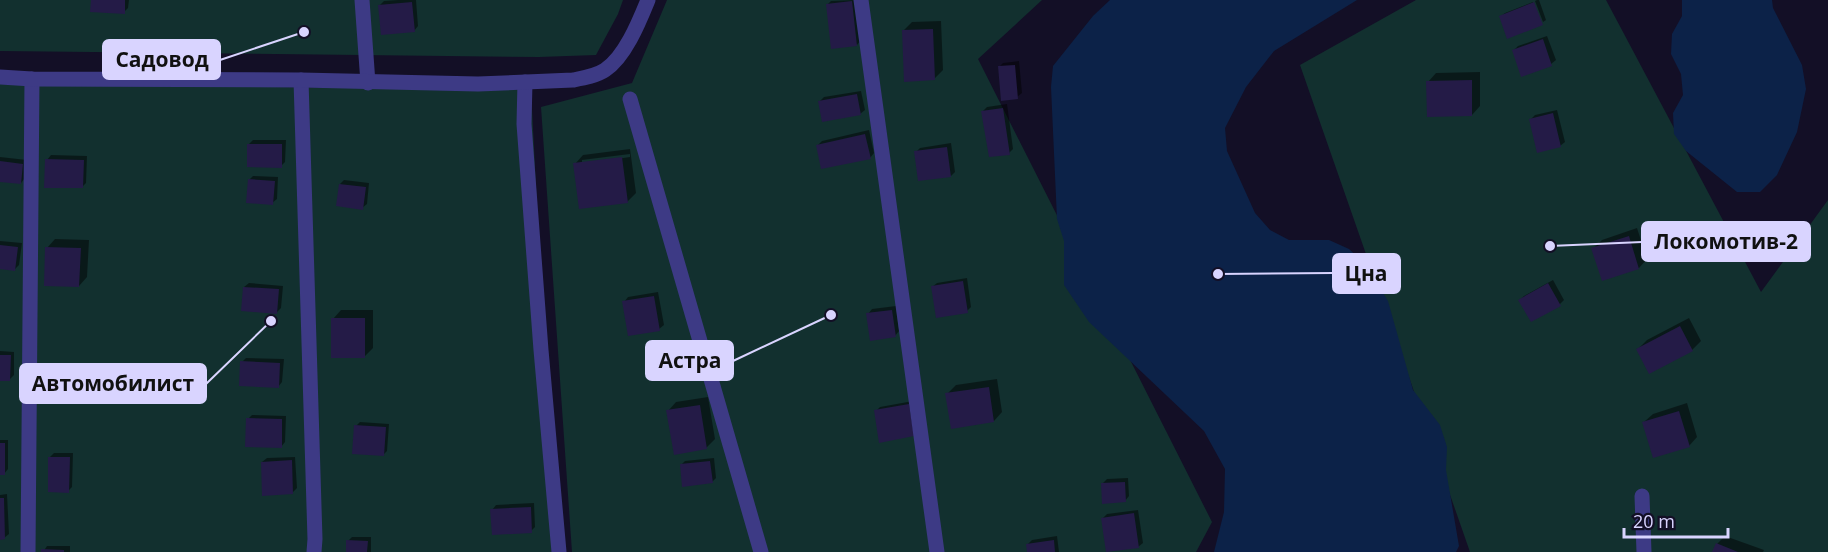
<svg xmlns="http://www.w3.org/2000/svg" width="1828" height="552" viewBox="0 0 1828 552" font-family="'Open Sans',sans-serif">
<rect width="100%" height="100%" fill="#130f26"/>
<!-- green -->
<path fill="#12302f" d="M0,0H623L618,14L596,55L539,57L0,51Z
M667,0H1042L978,59L1212,522L1196,552H572L541,107L632,83Z
M1416,0H1606L1761,292L1828,200V552H1470L1300,65Z
M0,84L531,90L555,552H0Z"/>
<!-- water -->
<path fill="#0c2248" d="M1110,0H1357L1274,51L1246,87L1225,128L1227,151L1255,213L1270,230L1289,240H1329L1349,249L1364,263L1388,301L1413,390L1440,425L1447,447L1446,470L1459,546L1456,552H1214L1224,512L1225,469L1204,431L1089,322L1064,285V241L1057,219L1051,87L1053,66L1093,16Z
M1682,0H1772L1773,8L1802,65L1806,89L1797,132L1777,175L1760,192H1737L1686,151L1674,134L1673,113L1683,95L1681,74L1671,54L1672,34L1682,16Z"/>
<!-- shadow -->
<path fill="#0007" fill-rule="evenodd" d="M93,0H129L128,8L124,12Z
M398,0H416L418,26L414,31L380,5L384,1Z
M856,0L861,40L857,45L827,5L831,1Z
M1537,0H1539L1546,20L1543,22L1535,1Z
M1533,2L1541,24L1500,17L1505,13Z
M941,21L943,70L934,79L903,31L912,22Z
M1547,36L1556,60L1551,64L1513,51L1518,46Z
M1019,61L1022,93L1017,97L999,67L1003,63Z
M1480,72V106L1472,115L1428,82L1436,73Z
M861,91L865,110L860,114L820,101L824,97Z
M1007,104L1013,149L1009,153L983,111L987,107Z
M1557,110L1565,142L1560,146L1530,120L1535,115Z
M869,130L874,153L870,158L818,145L822,141Z
M253,140H286L285,162L281,166L249,144Z
M951,143L955,172L951,176L916,152L920,148Z
M630,149L636,193L627,202L575,164L583,155ZM630,154V157L582,164V160Z
M51,155L87,156L86,183L82,187L47,160Z
M0,157L27,160L25,178L21,183L0,181Z
M253,176L278,177L277,199L272,203L249,180Z
M344,180L369,183L367,204L362,208L340,184Z
M1637,228L1647,259L1639,268L1603,279L1593,249L1602,240Z
M55,239L89,240L87,277L79,286L47,248Z
M0,241L22,243L19,265L15,269L0,268Z
M967,278L971,307L967,311L932,287L937,283Z
M1553,280L1564,300L1560,304L1520,300L1524,296Z
M249,283L283,286L281,308L277,312L244,287Z
M658,292L664,325L659,329L624,302L628,297Z
M896,306L899,331L895,336L868,314L872,309Z
M341,310H373V348L364,357L333,319Z
M1689,318L1701,341L1692,350L1650,372L1638,349L1647,340Z
M0,351L14,352V375L10,379H0Z
M246,358L284,359L282,382L278,387L242,362Z
M997,379L1002,412L994,421L947,394L956,385Z
M708,397L715,439L706,448L668,411L676,402Z
M913,401L918,431L876,411L880,407Z
M1687,403L1697,437L1689,446L1644,422L1653,414Z
M252,415L286,416L285,442L281,447L248,419Z
M360,422L389,424L387,451L383,455L356,426Z
M0,440H8V469L4,474H0Z
M54,453H73L72,487L68,491L50,457Z
M295,457L297,488L292,493L262,462L267,458Z
M714,458L716,478L712,482L681,465L685,461Z
M1128,478L1129,496L1125,501L1102,484L1107,479Z
M7,494L9,534L4,538H0V495Z
M534,503L535,527L531,531L492,510L496,505Z
M1138,510L1143,543L1138,547L1103,518L1107,514Z
M1057,536L1059,552H1029L1028,544L1032,540Z
M1725,536L1764,550L1763,552H1714L1717,544Z
M352,537H371V552H347L348,541Z
M47,546H70V552H43Z"/>
<!-- building -->
<path fill="#241b47" d="M91,0H125V14L90,12Z
M852,1L857,46L831,49L826,4Z
M412,2L415,32L381,35L378,5Z
M1534,2L1543,25L1507,39L1499,16Z
M933,29L935,80L904,82L902,30Z
M1543,39L1552,66L1521,77L1512,50Z
M1015,65L1018,99L1001,101L998,66Z
M1472,80V116L1427,117L1426,81Z
M857,94L861,115L822,122L818,101Z
M1003,108L1010,155L989,157L981,111Z
M1553,113L1561,147L1537,153L1529,119Z
M865,134L871,159L821,169L816,145Z
M247,144H282V168L247,167Z
M947,147L951,177L918,181L914,151Z
M622,157L628,203L579,209L573,163Z
M45,159L84,160L83,188H44Z
M0,161L23,164L21,184L0,182Z
M248,179L275,181L273,205L246,203Z
M339,184L366,187L363,210L336,206Z
M1629,236L1639,269L1602,281L1591,248Z
M0,245L18,247L15,271L0,269Z
M45,247L81,248L79,287L44,286Z
M963,281L968,313L936,318L931,286Z
M1548,283L1561,306L1531,322L1518,300Z
M243,287L279,289L277,314L241,311Z
M654,296L660,331L628,336L622,301Z
M892,310L896,337L870,341L866,313Z
M331,318H365V358H331Z
M1680,326L1693,351L1649,374L1636,349Z
M0,355H11L10,381H0Z
M240,361L280,363L279,388L239,386Z
M989,387L994,422L951,429L945,393Z
M909,404L914,436L879,443L874,410Z
M700,405L707,449L674,455L666,410Z
M1679,411L1690,447L1653,458L1642,422Z
M246,418L282,419V448L245,447Z
M354,425L386,427L384,456L352,454Z
M0,443H5V475H0Z
M48,457H70L69,493L48,492Z
M292,460L293,494L262,496L261,462Z
M710,461L713,483L682,487L680,464Z
M1125,482L1126,502L1102,504L1101,483Z
M0,498H4L5,539L0,540Z
M531,507L532,533L492,535L490,509Z
M1134,513L1139,548L1106,552L1101,518Z
M346,540L368,541L367,552H346Z
M1054,540L1055,552H1027L1026,544Z
M1716,543L1738,552H1712Z
M41,549L64,550V552H41Z"/>
<g fill="none" stroke-linecap="round" stroke-linejoin="round">
<!-- service -->
<path stroke="#3d3a85" stroke-width="15" d="M362,0L368,83
M861,0L937,552
M301,80L315,539L314,552
M525,82L524,124L541,350L559,552
M630,99L761,552
M1642,496L1644,552
M28,552L32,79"/>
<!-- tertiary -->
<path stroke="#3d3a85" stroke-width="15" d="M0,77L32,79L301,80L478,84L573,80C584,78 596,76 605,70C625,57 639,22 648,0"/>
</g>
<!-- callouts -->
<path fill="none" stroke="#d9d4ff" stroke-width="2" d="M304 32L220 60M1550 246L1642 242M1218 274L1333 273M831 315L733 361M271 321L206 384"/>
<g fill="#d9d4ff" stroke="#130f26" stroke-width="2">
<circle cx="304" cy="32" r="6"/>
<circle cx="1550" cy="246" r="6"/>
<circle cx="1218" cy="274" r="6"/>
<circle cx="831" cy="315" r="6"/>
<circle cx="271" cy="321" r="6"/>
</g>
<g fill="#d9d4ff" stroke="#d9d4ff" stroke-width="2">
<rect x="103" y="40" width="117" height="39" rx="6"/>
<rect x="1642" y="222" width="168" height="39" rx="6"/>
<rect x="1333" y="254" width="67" height="39" rx="6"/>
<rect x="646" y="341" width="87" height="39" rx="6"/>
<rect x="20" y="364" width="186" height="39" rx="6"/>
</g>
<g font-size="21" text-anchor="middle" font-weight="bold" fill="#111">
<text x="162" y="67">Садовод</text>
<text x="1726" y="249">Локомотив-2</text>
<text x="1366" y="281">Цна</text>
<text x="690" y="368">Астра</text>
<text x="113" y="391">Автомобилист</text>
</g>
<!-- scale -->
<path d="M1624 528v9h104v-9" fill="none" stroke="#d9d4ff" stroke-width="3"/>
<text x="1633" y="528" font-size="18" fill="#d9d4ff" stroke="#130f26" stroke-width="4.5" paint-order="stroke">20 m</text>
</svg>
